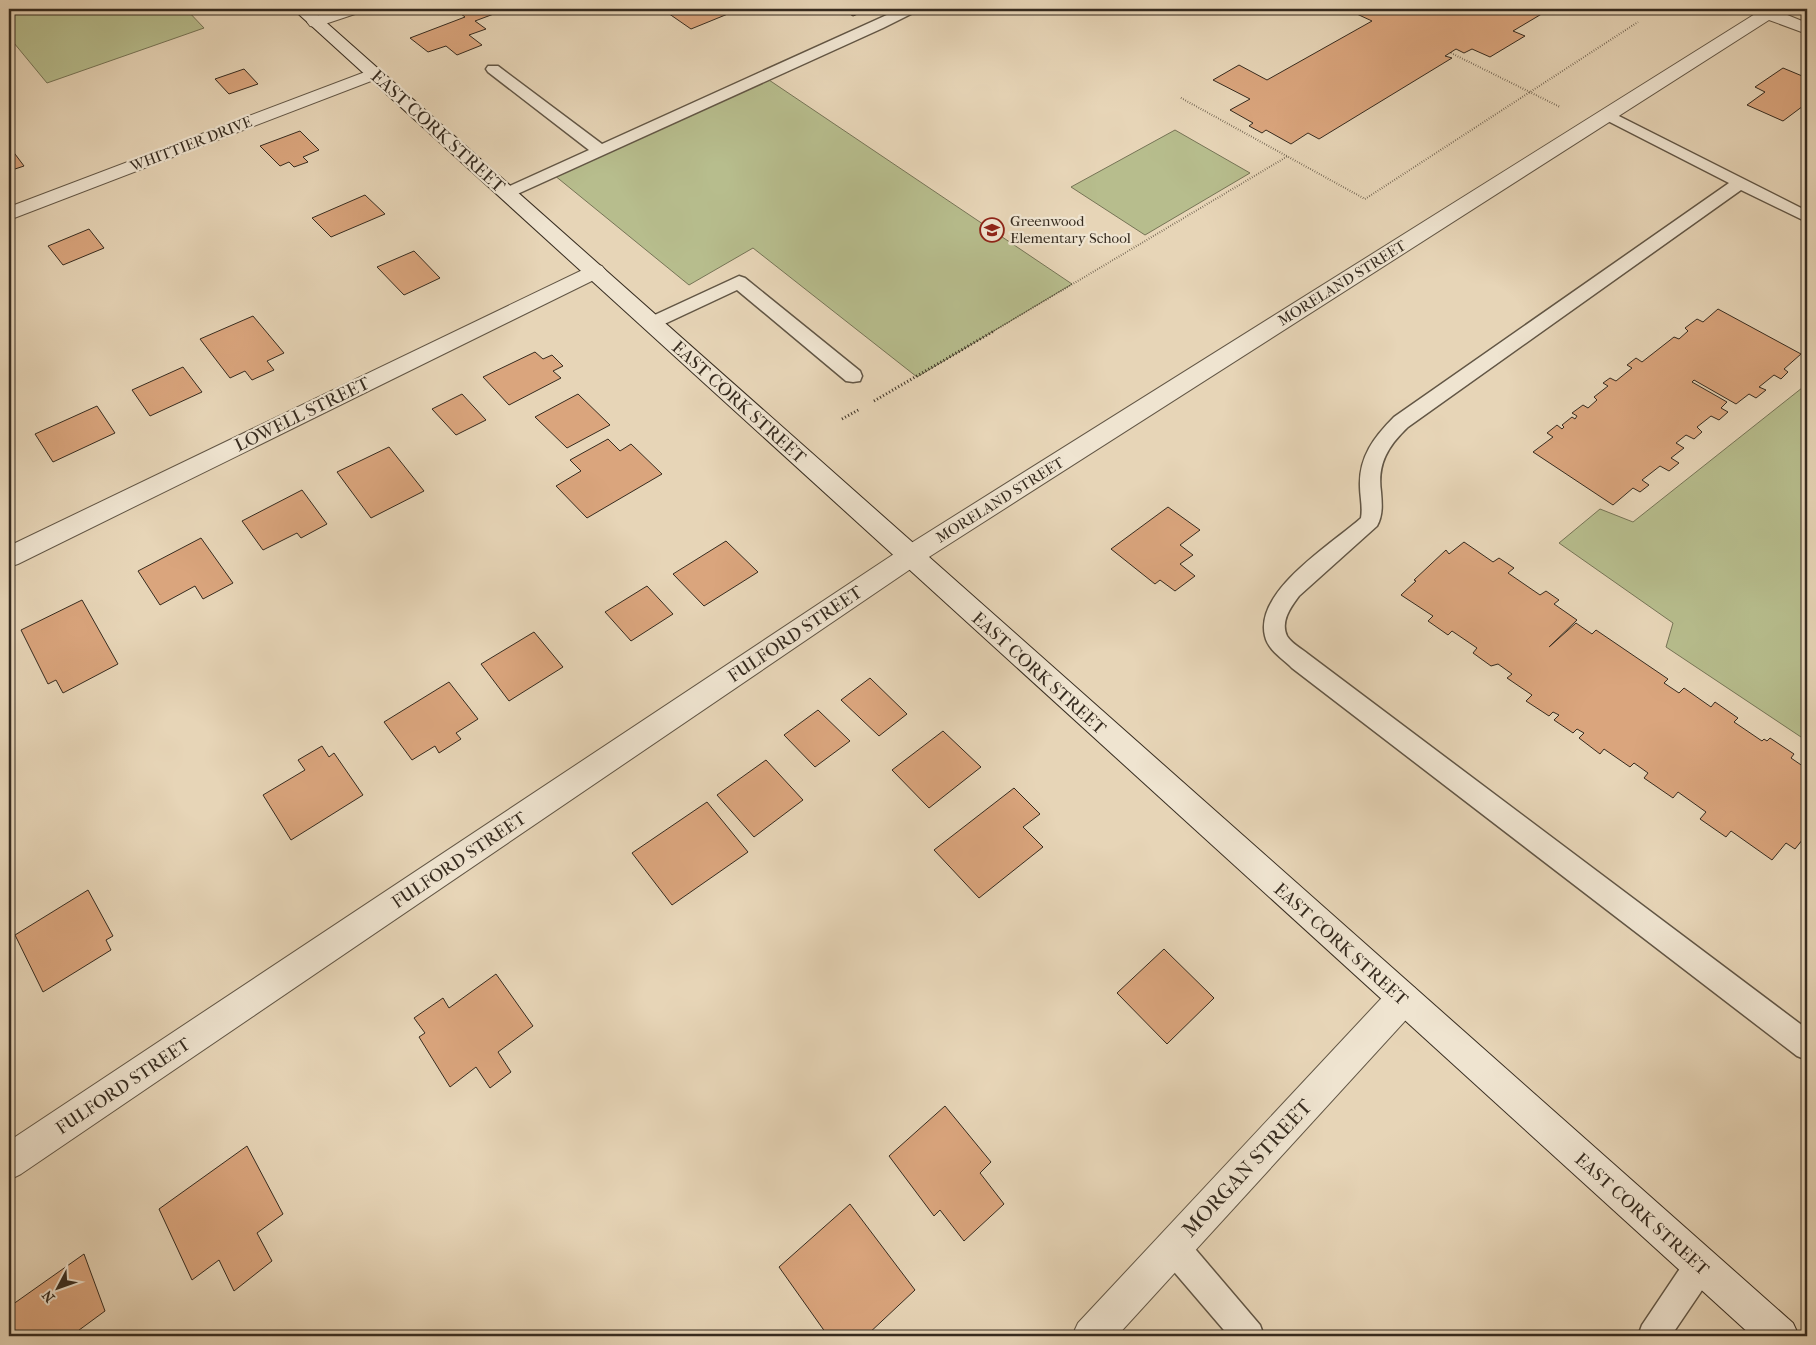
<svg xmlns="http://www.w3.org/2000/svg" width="1816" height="1345" viewBox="0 0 1816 1345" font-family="'IM FELL French Canon',serif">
<rect width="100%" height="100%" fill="#e7d5b7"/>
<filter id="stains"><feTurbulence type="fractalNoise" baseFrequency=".004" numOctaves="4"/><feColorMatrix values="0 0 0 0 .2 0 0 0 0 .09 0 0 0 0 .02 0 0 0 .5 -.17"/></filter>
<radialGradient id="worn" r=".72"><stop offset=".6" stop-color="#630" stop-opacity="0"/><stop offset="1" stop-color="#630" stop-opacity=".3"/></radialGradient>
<!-- green -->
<path fill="#b7bd8d" stroke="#767456" d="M15,9H186L204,28L47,83L9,37V11Z
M769,80L1072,284L917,377L753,248L689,285L554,175Z
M1175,130L1250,173L1145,235L1071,187Z
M1807,384V741L1666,647L1673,623L1559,543L1600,509L1633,522Z"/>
<!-- building -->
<path fill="#daa57d" stroke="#362b1f" d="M458,9H494L499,12L475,21L486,29L469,35L482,45L457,55L446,46L428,52L410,38L465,17L456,10Z
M670,9H740L691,29L665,11Z
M841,9H870L853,16Z
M1346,9H1550L1513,31L1525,36L1490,57L1472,49L1464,53L1456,49L1445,56L1452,58L1319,139L1308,133L1291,144L1266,130L1262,133L1249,126L1253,123L1230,110L1250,99L1213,80L1239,65L1267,80L1372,21Z
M1783,68L1807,78V103L1783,121L1747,105L1765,92L1755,87Z
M244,69L258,84L229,94L215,79Z
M300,131L319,150L303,157L308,162L294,167L289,162L280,166L260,146Z
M9,146L24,166L9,171Z
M365,195L385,214L331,237L312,218Z
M89,229L104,248L63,265L48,246Z
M414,251L440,278L404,295L377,267Z
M1718,309L1801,354L1784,369L1788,372L1781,379L1774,375L1759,387L1766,390L1756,398L1749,394L1736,404L1694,380L1692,382L1727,402L1721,408L1728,412L1719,420L1711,416L1697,427L1702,432L1694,439L1686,435L1676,443L1684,448L1671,458L1679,463L1669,471L1660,466L1642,480L1649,485L1640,492L1633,488L1613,505L1533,452L1553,437L1547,433L1557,425L1562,429L1564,427L1562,425L1572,417L1575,419L1577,416L1572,413L1583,405L1588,408L1597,400L1594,397L1608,386L1603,383L1610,378L1616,381L1632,368L1627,365L1636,358L1642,362L1674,337L1679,339L1688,331L1685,328L1697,319L1703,322Z
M253,316L284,353L267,361L274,370L252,380L245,371L230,378L200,339Z
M535,352L543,359L552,355L563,366L553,371L561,378L509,405L483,377Z
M183,367L202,392L150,416L132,390Z
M462,394L486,420L456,435L432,409Z
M578,394L610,425L567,448L535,417Z
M97,406L115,433L53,462L35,434Z
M608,439L620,451L631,444L662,474L587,518L556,486L581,471L570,460Z
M389,447L424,491L371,518L337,472Z
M302,490L327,524L301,538L297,533L263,550L242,521Z
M1168,507L1200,530L1180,545L1193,555L1180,564L1195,576L1175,591L1160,580L1155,584L1111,549Z
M201,538L233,583L203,599L195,586L160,605L138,571Z
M726,541L758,572L704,606L673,574Z
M1464,542L1493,562L1499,558L1514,568L1508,573L1540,595L1546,591L1559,600L1554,604L1577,620L1549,647L1576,623L1592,634L1596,630L1668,679L1664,683L1679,693L1684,688L1711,707L1715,702L1738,718L1734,722L1762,741L1764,739L1767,741L1770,738L1794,754L1791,758L1807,769V834L1795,849L1786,843L1772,860L1731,831L1726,837L1700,819L1706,812L1678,792L1673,798L1644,778L1648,773L1634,763L1630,767L1604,749L1600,754L1579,738L1584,733L1577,729L1573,733L1554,720L1559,715L1553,712L1549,716L1526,701L1532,695L1507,678L1512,674L1498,664L1491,666L1473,653L1477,648L1452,631L1448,635L1428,621L1433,616L1401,595L1416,581L1414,580L1446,550L1449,554Z
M647,586L673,614L631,641L605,612Z
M82,600L118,664L63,693L56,680L48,684L21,630Z
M534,632L563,667L509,701L481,664Z
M870,678L907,714L879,736L841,700Z
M449,682L478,719L456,733L461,739L439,753L435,746L412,760L384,722Z
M818,710L850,741L815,767L784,735Z
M943,731L981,767L929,808L892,770Z
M322,746L329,757L334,753L363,795L291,840L263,795L305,770L298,760Z
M766,760L803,800L754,837L717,795Z
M1014,788L1040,814L1023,827L1043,847L979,898L934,850Z
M707,802L748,852L672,905L632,853Z
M88,890L113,936L106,940L111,950L43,992L15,935Z
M1164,949L1214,998L1167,1044L1117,993Z
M496,974L533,1026L498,1052L511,1072L490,1088L476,1067L450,1087L419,1037L425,1033L414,1018L443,998L449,1008Z
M945,1106L991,1162L980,1173L1004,1204L964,1241L940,1210L934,1216L889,1156Z
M247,1146L283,1214L257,1233L272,1261L234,1291L219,1260L192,1280L159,1209Z
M850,1204L915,1290L866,1336H828L779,1267Z
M84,1254L105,1311L71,1336H15L9,1319V1307Z"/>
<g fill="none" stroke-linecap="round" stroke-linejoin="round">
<!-- lane casing -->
<g stroke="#625645" stroke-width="3">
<path id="lane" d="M900,9H917L915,12L883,28L513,196H501L499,193L501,190L589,150L488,72L486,69L488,66H498L602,144Z
M1607,110L1807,211V222L1741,190L1408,427C1388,446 1377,464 1381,492C1382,504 1383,515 1377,526L1299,596C1291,607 1280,621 1287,636C1291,643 1302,649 1308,654L1807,1029V1060L1797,1056L1292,668C1282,658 1268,650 1265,636C1254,591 1332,544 1361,518C1363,507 1360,497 1360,486C1359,457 1374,437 1394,417L1729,183L1602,118L1599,115L1602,112Z
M739,276L745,278L860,371L862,376L860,381L853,382L846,381L737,290L658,327L652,329L646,327L643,323L646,319Z
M1174,1233L1185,1237L1260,1325L1264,1336H1229L1163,1259L1159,1248L1163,1237Z
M1700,1251L1711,1255L1715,1266L1711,1277L1671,1336H1638L1642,1325L1689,1255Z"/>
</g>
<!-- street casing -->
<g stroke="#625645" stroke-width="2">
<path id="street" d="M337,9H360L358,13L316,27L310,26L307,22L310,18Z
M1763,9H1782L1780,12L1807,23V34L1769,20L918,564L21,1174L9,1180V1141L900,550Z
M373,69L379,70L382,74L379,78L9,220V207Z
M595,264L602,266L606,271L602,276L18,564L9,567V546Z
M1403,983L1415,988L1419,999L1415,1010L1117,1336H1072L1078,1323L1391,988Z"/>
</g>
<!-- secondary casing -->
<g stroke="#362b1f" stroke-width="2">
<path id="secondary" d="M293,9H311L1793,1323L1799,1336H1752Z"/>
</g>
<!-- path-far1 -->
<path stroke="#362b1f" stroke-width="2" stroke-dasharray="0.5 2" stroke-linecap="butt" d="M1451,53L1560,107
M1181,98L1365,199L1638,22
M992,332L1288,156"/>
<!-- path -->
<path stroke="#362b1f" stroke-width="3" stroke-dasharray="1 2.5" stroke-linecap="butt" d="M874,401L994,331
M842,419L860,409"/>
<!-- lane -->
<use href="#lane" fill="#efe4d0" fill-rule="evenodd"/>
<!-- street -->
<use href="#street" fill="#efe4d0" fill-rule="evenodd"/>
<!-- secondary -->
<use href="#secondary" fill="#efe4d0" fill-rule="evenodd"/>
</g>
<!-- icons -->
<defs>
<g id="school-ring" transform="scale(1.25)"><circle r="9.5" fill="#efe4d0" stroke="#8f2418" stroke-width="1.5"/><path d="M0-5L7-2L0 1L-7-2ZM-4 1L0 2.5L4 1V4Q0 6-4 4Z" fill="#8f2418"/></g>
</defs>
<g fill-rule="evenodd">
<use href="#school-ring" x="992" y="230"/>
</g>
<g text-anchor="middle" stroke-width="4.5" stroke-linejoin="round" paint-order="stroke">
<!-- far-street labels -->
<g font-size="15" fill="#362b1f" stroke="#efe4d0">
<text transform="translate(191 144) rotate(-21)" y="5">WHITTIER DRIVE</text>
<text transform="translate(1342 283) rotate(-32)" y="5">MORELAND STREET</text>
<text transform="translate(1000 500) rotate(-32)" y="5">MORELAND STREET</text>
</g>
<!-- far-poi labels -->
<g font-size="15" fill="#362b1f" stroke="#efe4d0" text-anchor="start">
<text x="1010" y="226">Greenwood<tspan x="1010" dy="17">Elementary School</tspan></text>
</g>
<!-- street labels -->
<g font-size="18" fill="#362b1f" stroke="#efe4d0">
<text transform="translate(438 131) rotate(42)" y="6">EAST CORK STREET</text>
<text transform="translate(739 402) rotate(42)" y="6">EAST CORK STREET</text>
<text transform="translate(302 414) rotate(-26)" y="6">LOWELL STREET</text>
<text transform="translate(795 634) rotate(-34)" y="6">FULFORD STREET</text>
<text transform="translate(1039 673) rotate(42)" y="6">EAST CORK STREET</text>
<text transform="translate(459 860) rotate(-34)" y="6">FULFORD STREET</text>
<text transform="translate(1341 944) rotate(42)" y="6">EAST CORK STREET</text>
<text transform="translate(123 1086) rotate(-34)" y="6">FULFORD STREET</text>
<text transform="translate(1642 1214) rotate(42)" y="6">EAST CORK STREET</text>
</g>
<!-- near-street labels -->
<g font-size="21" fill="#362b1f" stroke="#efe4d0">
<text transform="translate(1247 1168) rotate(-47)" y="7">MORGAN STREET</text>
</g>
</g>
<!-- margin -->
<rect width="1816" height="1345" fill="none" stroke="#e7d5b7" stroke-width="30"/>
<rect x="10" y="10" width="1796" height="1325" fill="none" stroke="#362b1f" stroke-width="2.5"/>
<rect x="15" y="15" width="1786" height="1315" fill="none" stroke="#362b1f"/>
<!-- north arrow -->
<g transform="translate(58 1288) rotate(229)" stroke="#efe4d0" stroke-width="4" paint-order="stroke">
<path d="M0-4L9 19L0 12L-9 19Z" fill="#362b1f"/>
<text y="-8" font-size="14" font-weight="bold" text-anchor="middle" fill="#362b1f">N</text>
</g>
<rect width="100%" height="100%" filter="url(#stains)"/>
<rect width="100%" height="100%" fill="url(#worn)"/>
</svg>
